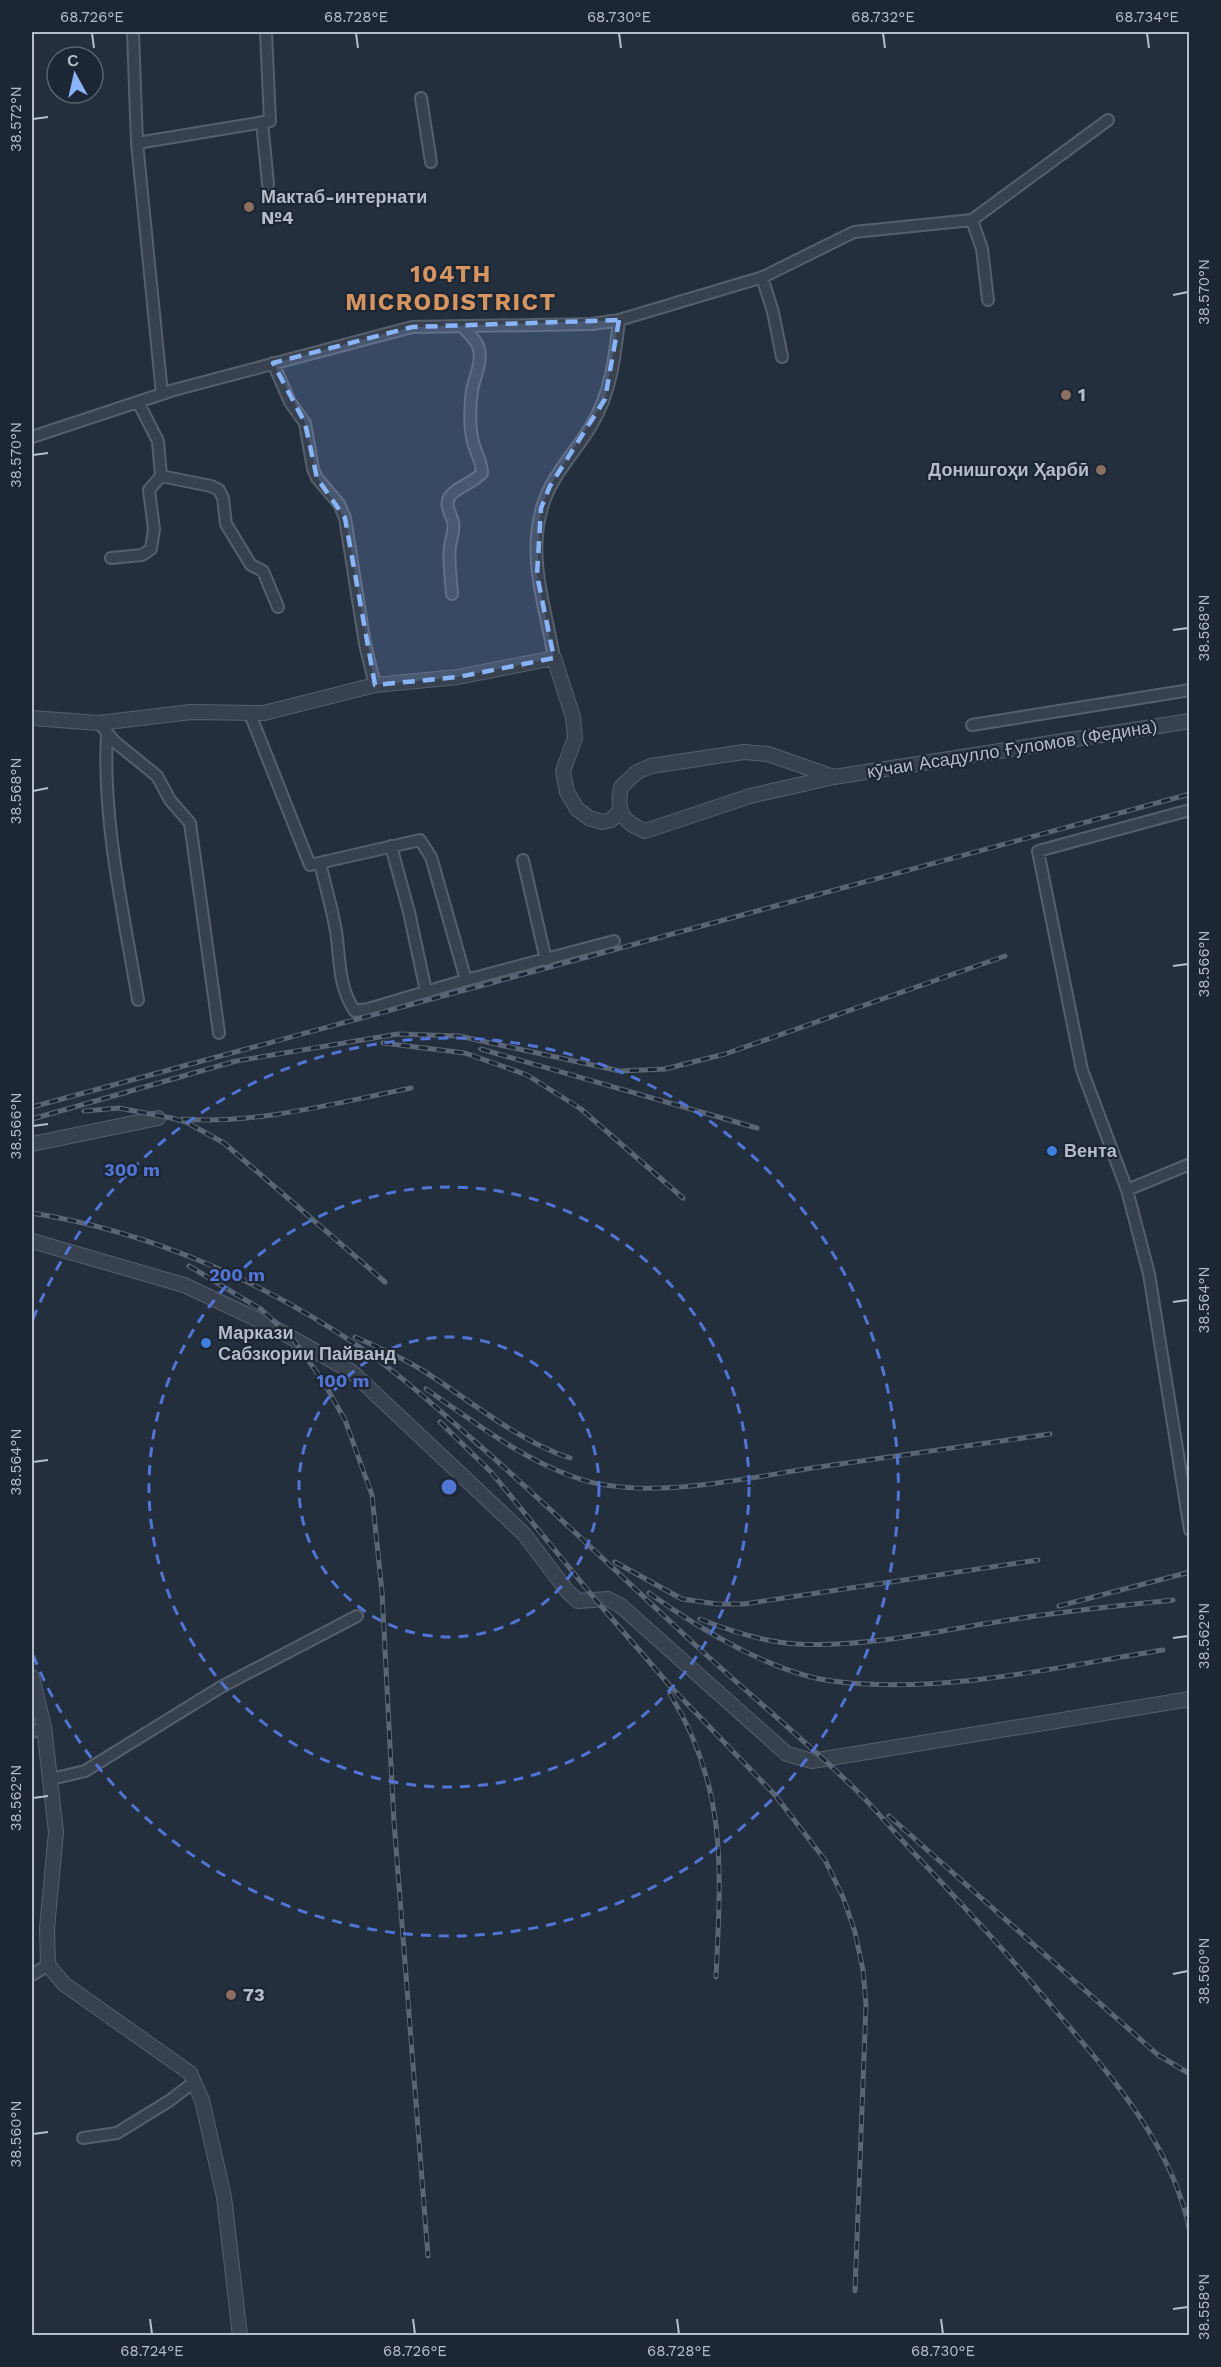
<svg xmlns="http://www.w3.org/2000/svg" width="1221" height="2367" viewBox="0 0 1221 2367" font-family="'Work Sans',sans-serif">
<rect width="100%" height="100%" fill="#242f3e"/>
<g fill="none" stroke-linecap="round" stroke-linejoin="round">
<!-- minor casing -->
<g stroke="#565f6c" stroke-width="14">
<path id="minor" d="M133,32L137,143L162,394
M421,98L431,162
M262,122L268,184
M137,143L270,121L266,32
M972,220L982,249L988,300
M762,277L773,312L782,357
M273,363L290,402L305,423L313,469L317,478L339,504L345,518L365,644L375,685
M32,437L174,390L412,327L592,324L619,320L763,277L854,232L972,220L1108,120
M161,476L211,486L219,490L223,498L226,524L251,565L263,571L278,607
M111,558L142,555L151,549L154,529L149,490L161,476L158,441L138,402
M452,594C451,578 448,561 450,546C451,537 455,532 453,522C451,513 443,504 451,495C459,486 473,483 482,473C482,462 476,453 473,442C469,426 470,406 472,390C475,376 482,363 479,349C477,340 468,333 462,326
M554,658C546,608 527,559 542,508C550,477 575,453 591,426C611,393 615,357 619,320
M250,714L310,865L420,840L431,857L466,980
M99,723L115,742L157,776L170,800L190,823L219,1033
M972,725L1190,690
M107,734C102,820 124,915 138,1000
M1190,810L1038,851L1082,1070L1127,1190L1149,1274L1190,1530
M391,846L409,912L426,991
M523,860L546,960
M320,863C325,885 332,908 336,931C340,957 338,988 355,1011L368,1009L466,980L614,941
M1127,1190L1190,1164
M32,1732L44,1727
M51,1779L85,1771L221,1687L357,1616
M32,1975L48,1965
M83,2138L117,2133L169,2101L194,2082"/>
</g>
<!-- tertiary casing -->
<g stroke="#565f6c" stroke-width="16">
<path id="tertiary" d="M32,718L99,723L191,712L264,713L375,685L458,677L554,658L573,717L575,738L563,771L567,792L577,809L589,818L602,822L611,820L620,811
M744,752L768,754L834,777L750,796L645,831C622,822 616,811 621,787L637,772L651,766Z
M834,777L1190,721
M32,1144L158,1118
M32,1241L184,1285L271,1326L352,1372L524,1534L568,1592L578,1601L608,1599L621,1606L787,1754L812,1761L1190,1699
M32,1677L44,1727L56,1832L47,1928L48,1965L64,1984L190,2073L202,2100L224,2197L240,2336"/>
</g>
<!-- minor -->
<use href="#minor" stroke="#38414e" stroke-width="10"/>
<!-- tertiary -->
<use href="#tertiary" stroke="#38414e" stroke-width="14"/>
<!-- rail casing -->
<g stroke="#5a6575" stroke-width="5">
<path id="rail" d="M383,1043L465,1053L527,1075L581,1109L683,1198
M481,1049L757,1128
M32,1107L1190,794
M84,1111L119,1108L171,1118L186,1122L224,1143L385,1282
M32,1119L236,1061L398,1034L459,1036L620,1071L665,1069L725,1054L1005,956
M183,1119C256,1125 340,1102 411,1088
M32,1213C152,1232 267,1283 367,1352C404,1378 438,1409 471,1438C541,1499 608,1564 676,1627C733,1681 796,1732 853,1787C874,1807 892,1830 912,1851C961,1903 1009,1955 1055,2010C1111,2076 1173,2145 1190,2232
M189,1266L262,1310L293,1339L323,1381L345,1420L372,1495L382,1592L394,1822L428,2256
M355,1337C378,1347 401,1357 422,1370C470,1400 516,1440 570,1458
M426,1389C473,1421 520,1458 574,1477C642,1502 741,1479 812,1468C891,1457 970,1446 1050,1434
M440,1422L491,1472L595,1599L671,1687L775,1795L825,1860L843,1897L855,1932L863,1970L866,2005L855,2291
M615,1562L682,1599L717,1604H744L1038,1560
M649,1593C698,1628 772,1673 832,1681C940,1695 1057,1667 1163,1650
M1059,1606L1190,1572
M700,1619C730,1631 763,1642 797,1644C867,1648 940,1630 1009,1620C1064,1611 1118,1606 1173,1600
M670,1694C728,1788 721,1871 716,1977
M889,1816L1158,2055L1190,2074"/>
</g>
<!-- rail -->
<use href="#rail" stroke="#1d2633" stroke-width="3" stroke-dasharray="9" stroke-linecap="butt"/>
</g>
<!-- marked area -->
<path fill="#8ab4f8" fill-opacity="0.2" stroke="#8ab4f8" stroke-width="4.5" stroke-dasharray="12 8" stroke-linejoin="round" d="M619,320L605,399L550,486L541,508L537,575L554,658L458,677L375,685L345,518L317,478L305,423L273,363L412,327Z"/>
<!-- ticks -->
<path fill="none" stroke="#b4bcc9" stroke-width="2" d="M92,33L94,48M356,33L358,48M619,33L621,48M883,33L885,48M1147,33L1149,48M33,119L48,117M1173,295L1188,292M33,455L48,453M1173,630L1188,628M33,791L48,788M1173,966L1188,964M33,1126L48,1124M1173,1302L1188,1300M33,1462L48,1460M1173,1638L1188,1636M33,1798L48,1796M1173,1974L1188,1971M33,2134L48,2132M1173,2309L1188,2307M150,2319L152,2334M413,2319L415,2334M677,2319L679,2334M941,2319L943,2334"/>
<!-- distance rings -->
<g fill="none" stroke="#5274d3" stroke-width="3" stroke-dasharray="10 8">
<circle cx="449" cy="1487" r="150"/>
<circle cx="449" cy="1487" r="300"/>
<path d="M33 1319A449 449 0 1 1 33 1655"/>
</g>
<!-- markers -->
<g fill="#8d6e63" stroke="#1d2633" stroke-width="2">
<circle cx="249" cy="207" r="6"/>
<circle cx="1066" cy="395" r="6"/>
<circle cx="1101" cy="470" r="6"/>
<circle cx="231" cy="1995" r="6"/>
</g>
<g fill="#3f7fe0" stroke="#1d2633" stroke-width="2">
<circle cx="1052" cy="1151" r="6"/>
<circle cx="206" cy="1343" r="6"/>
</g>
<g text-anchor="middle" stroke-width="4.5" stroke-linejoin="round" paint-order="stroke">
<!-- poi labels -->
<g font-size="18" font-weight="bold" fill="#b4bcc9" stroke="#1d2633" text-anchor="start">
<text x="261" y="203">Мактаб-интернати<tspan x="261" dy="21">№4</tspan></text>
<text x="1078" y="401">1</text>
<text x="1089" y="476" text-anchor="end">Донишгоҳи Ҳарбӣ</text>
<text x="1064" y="1157">Вента</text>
<text x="218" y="1339">Маркази<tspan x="218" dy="21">Сабзкории Пайванд</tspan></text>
<text x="243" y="2001">73</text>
</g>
<!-- street labels -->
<g font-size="18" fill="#b4bcc9" stroke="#1d2633">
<text transform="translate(1012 749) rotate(-9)" y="6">кӯчаи Асадулло Ғуломов (Федина)</text>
</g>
<!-- district labels -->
<g font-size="24" font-weight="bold" letter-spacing="1.5" fill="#d59563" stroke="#1d2633">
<text x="451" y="282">104TH<tspan x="451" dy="28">MICRODISTRICT</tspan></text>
</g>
</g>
<circle cx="449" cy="1487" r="9" fill="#5274d3" stroke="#1d2633" stroke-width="3"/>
<g font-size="18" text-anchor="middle" font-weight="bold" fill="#5274d3" stroke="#1d2633" stroke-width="4.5" stroke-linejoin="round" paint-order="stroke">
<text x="132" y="1176">300 m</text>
<text x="237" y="1281">200 m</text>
<text x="343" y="1387">100 m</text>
</g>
<!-- border -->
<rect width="1221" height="2367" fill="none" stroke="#1d2633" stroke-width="66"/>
<!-- north arrow -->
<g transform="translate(75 75) rotate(352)"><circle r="28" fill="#1d2633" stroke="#59626f" stroke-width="1.5"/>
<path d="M0-4.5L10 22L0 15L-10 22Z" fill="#8ab4f8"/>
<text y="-9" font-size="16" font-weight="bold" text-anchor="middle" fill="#b4bcc9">С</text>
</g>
<rect x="33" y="33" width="1155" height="2301" fill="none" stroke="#b4bcc9" stroke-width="2"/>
<g font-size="15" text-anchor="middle" fill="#b4bcc9">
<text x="92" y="22">68.726°E</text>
<text x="356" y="22">68.728°E</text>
<text x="619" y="22">68.730°E</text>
<text x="883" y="22">68.732°E</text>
<text x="1147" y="22">68.734°E</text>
<text transform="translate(16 119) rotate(-90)" y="5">38.572°N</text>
<text transform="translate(1204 292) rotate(-90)" y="5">38.570°N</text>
<text transform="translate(16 455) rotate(-90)" y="5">38.570°N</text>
<text transform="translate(1204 628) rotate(-90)" y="5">38.568°N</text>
<text transform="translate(16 791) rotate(-90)" y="5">38.568°N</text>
<text transform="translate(1204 964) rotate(-90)" y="5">38.566°N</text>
<text transform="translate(16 1126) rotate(-90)" y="5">38.566°N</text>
<text transform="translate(1204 1300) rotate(-90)" y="5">38.564°N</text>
<text transform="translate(16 1462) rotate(-90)" y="5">38.564°N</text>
<text transform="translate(1204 1636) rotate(-90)" y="5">38.562°N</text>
<text transform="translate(16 1798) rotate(-90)" y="5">38.562°N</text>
<text transform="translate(1204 1971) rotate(-90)" y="5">38.560°N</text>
<text transform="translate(16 2134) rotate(-90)" y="5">38.560°N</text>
<text transform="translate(1204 2307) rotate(-90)" y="5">38.558°N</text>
<text x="152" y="2356">68.724°E</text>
<text x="415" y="2356">68.726°E</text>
<text x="679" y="2356">68.728°E</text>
<text x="943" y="2356">68.730°E</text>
</g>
</svg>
